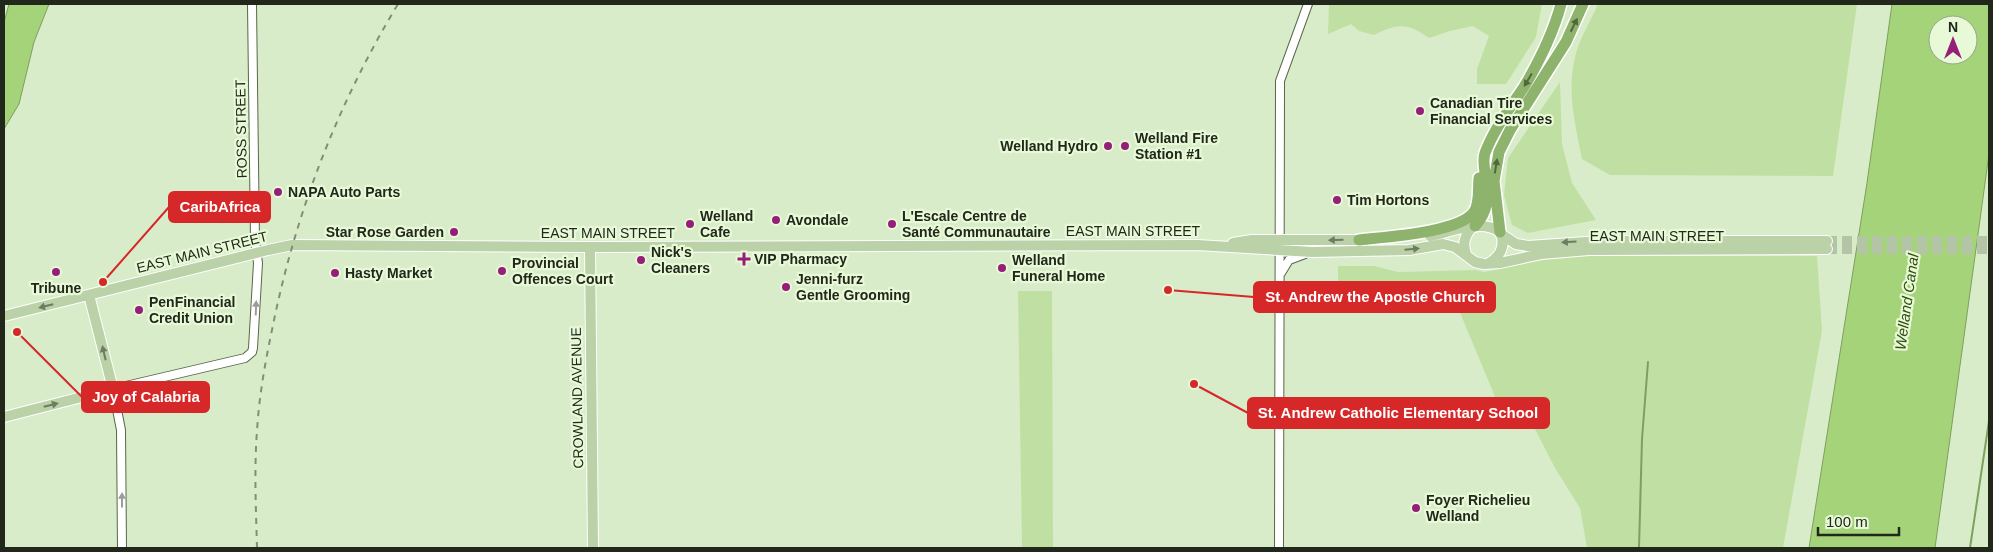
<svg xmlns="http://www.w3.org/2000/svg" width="1993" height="552" viewBox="0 0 1993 552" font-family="Helvetica,sans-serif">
<rect width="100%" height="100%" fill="#d9ecca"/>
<!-- green -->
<path fill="#bfe0a2" d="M1329,4H1542L1536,37L1506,84H1477V69L1489,36L1473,26L1450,31L1429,38C1407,23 1398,23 1374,35L1359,31L1351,24L1328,34Z
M1598,4H1857L1833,176L1610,175L1582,159C1575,123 1566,90 1576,53C1581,36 1591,20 1598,4Z
M1560,82L1562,144L1572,183L1596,220L1528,233L1512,225L1504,195L1508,158Z
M1564,256H1817L1822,331L1783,548H1587L1580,508L1555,468L1520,400L1496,399L1456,303L1423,302L1338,304V266H1374L1398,272L1475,270L1484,272Z
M1018,291H1052L1053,548H1022Z"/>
<!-- water -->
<path fill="#a5d379" stroke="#7da05d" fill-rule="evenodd" d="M9,4H49L34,42L19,104L4,129V22Z
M1892,4H1989V154L1935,548H1809L1867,183ZM1938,25H1968V55H1938Z"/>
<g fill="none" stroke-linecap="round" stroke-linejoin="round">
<!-- stream -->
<path stroke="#7da05d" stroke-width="2" d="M1639,548L1642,439L1648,362
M1970,548L1989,421"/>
<!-- major-tunnel -->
<path stroke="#b4c5a7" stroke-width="10" stroke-dasharray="10 5" stroke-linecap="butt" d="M1827,241H1989
M1827,249H1989"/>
<!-- minor casing -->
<g stroke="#576749" stroke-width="10">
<path id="minor" d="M1281,273L1289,260L1305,254
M122,548L121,430L113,389L245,358L252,352L253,348L258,263L255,241L252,4
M1279,548L1280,81L1308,4"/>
</g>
<!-- major casing -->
<g stroke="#fff" stroke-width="12">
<path id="major" d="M1501,234L1516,244L1528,246L1601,241H1827
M1430,236C1451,232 1482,218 1500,232C1506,245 1501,256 1489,263
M1233,243L1252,240H1366
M590,247L593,548
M1466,254C1462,243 1465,235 1473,226
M4,316L268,250L292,245L590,247L1197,245L1312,252L1409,250L1443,244L1455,247L1475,262L1484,264L1500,263L1541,254L1589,250L1827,249
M4,417L113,389L89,295"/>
</g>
<!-- highway casing -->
<g stroke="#fff" stroke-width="14">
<path id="highway" d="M1475,226C1492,207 1486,194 1485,172C1484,166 1483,159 1485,153C1494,129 1510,108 1524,87C1540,60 1553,34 1561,4
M1500,232L1494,181L1499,152L1510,130L1566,42L1583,4
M1359,240C1384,237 1459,233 1474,212C1480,203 1478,189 1479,178"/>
</g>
<!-- minor -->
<use href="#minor" stroke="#fff" stroke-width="8"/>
<!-- major -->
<use href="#major" stroke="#bbd1a7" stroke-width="10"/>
<!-- highway -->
<use href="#highway" stroke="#8eb36c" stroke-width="11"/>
<!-- rail -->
<path stroke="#818f77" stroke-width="2" stroke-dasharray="6 6" stroke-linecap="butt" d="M257,548C256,509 254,470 257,431C259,397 265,363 272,330C295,214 337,105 398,4"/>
</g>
<!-- one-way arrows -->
<defs><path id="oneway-solid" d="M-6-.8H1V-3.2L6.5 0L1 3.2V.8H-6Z" transform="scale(1.25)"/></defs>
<g fill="#52673f">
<use href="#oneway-solid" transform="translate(1574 25) rotate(-64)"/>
<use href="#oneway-solid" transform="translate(1528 80) rotate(121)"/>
<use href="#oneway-solid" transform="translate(1496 166) rotate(-81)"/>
</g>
<g fill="#6e7c61">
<use href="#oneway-solid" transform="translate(1336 240) rotate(179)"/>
<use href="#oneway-solid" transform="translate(1569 242) rotate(176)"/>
<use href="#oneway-solid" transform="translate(1412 249) rotate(-5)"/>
<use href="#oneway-solid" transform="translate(46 306) rotate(166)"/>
<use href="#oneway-solid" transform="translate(104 353) rotate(-103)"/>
<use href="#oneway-solid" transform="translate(51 405) rotate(-14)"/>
</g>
<g fill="#9b9e98">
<use href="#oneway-solid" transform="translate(256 308) rotate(-88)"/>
<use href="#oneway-solid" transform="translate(122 500) rotate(-90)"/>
</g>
<!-- markers -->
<g fill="#971e78" stroke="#e7f9d7" stroke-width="2">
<circle cx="1420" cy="111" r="5"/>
<circle cx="1108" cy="146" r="5"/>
<circle cx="1125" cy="146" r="5"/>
<circle cx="278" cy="192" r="5"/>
<circle cx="1337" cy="200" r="5"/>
<circle cx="776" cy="220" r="5"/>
<circle cx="690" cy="224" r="5"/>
<circle cx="892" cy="224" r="5"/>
<circle cx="454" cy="232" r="5"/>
<path d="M741.5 251.5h5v5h5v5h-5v5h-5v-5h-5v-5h5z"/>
<circle cx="641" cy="260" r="5"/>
<circle cx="1002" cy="268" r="5"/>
<circle cx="502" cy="271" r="5"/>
<circle cx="56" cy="272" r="5"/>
<circle cx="335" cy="273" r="5"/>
<circle cx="786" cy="287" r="5"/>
<circle cx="139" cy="310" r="5"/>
<circle cx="1416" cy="508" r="5"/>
</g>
<g text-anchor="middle" stroke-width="4.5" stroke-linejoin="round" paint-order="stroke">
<!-- poi labels -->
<g font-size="14" font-weight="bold" fill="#21281b" stroke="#e7f9d7" text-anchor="start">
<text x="1430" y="108">Canadian Tire<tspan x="1430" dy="16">Financial Services</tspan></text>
<text x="1135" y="143">Welland Fire<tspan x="1135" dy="16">Station #1</tspan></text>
<text x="1098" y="151" text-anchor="end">Welland Hydro</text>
<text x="288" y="197">NAPA Auto Parts</text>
<text x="1347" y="205">Tim Hortons</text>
<text x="700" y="221">Welland<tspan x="700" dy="16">Cafe</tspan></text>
<text x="902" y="221">L'Escale Centre de<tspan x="902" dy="16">Santé Communautaire</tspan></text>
<text x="786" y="225">Avondale</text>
<text x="444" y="237" text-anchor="end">Star Rose Garden</text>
<text x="651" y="257">Nick's<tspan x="651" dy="16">Cleaners</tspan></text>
<text x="754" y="264">VIP Pharmacy</text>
<text x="1012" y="265">Welland<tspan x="1012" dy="16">Funeral Home</tspan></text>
<text x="512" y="268">Provincial<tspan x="512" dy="16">Offences Court</tspan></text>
<text x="345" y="278">Hasty Market</text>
<text x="796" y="284">Jenni-furz<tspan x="796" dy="16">Gentle Grooming</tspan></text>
<text x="56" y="293" text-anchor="middle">Tribune</text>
<text x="149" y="307">PenFinancial<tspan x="149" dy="16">Credit Union</tspan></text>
<text x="1426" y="505">Foyer Richelieu<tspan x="1426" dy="16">Welland</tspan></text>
</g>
<!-- street labels -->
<g font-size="14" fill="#21281b" stroke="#e7f9d7">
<text transform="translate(241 129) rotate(-91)" y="5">ROSS STREET</text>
<text x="1133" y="236">EAST MAIN STREET</text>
<text x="608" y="238">EAST MAIN STREET</text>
<text x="1657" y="241">EAST MAIN STREET</text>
<text transform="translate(202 252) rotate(-14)" y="5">EAST MAIN STREET</text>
<text transform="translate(577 398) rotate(-91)" y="5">CROWLAND AVENUE</text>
</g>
<!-- water labels -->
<g font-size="15" font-style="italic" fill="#324e0d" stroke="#e7f9d7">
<text transform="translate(1907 302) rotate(-82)" y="5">Welland Canal</text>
</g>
</g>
<!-- callouts -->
<path fill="none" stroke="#d62828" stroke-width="2" d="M103 282L169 207M1168 290L1254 297M17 332L82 397M1194 384L1248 413"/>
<g fill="#d62828" stroke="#e7f9d7" stroke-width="2">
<circle cx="103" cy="282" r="5"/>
<circle cx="1168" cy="290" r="5"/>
<circle cx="17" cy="332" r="5"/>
<circle cx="1194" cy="384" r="5"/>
</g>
<g fill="#d62828" stroke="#d62828" stroke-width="2">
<rect x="169" y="192" width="101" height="30" rx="5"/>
<rect x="1254" y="282" width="241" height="30" rx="5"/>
<rect x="82" y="382" width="127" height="30" rx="5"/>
<rect x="1248" y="398" width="301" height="30" rx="5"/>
</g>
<g font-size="15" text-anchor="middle" font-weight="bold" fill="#fff">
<text x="220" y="212">CaribAfrica</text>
<text x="1375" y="302">St. Andrew the Apostle Church</text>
<text x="146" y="402">Joy of Calabria</text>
<text x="1398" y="418">St. Andrew Catholic Elementary School</text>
</g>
<!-- border -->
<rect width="1993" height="552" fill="none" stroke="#21281b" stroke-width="10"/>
<!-- north arrow -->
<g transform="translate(1953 40)"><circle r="24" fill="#e7f9d7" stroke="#98a58c"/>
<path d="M0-4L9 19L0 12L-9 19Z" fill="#971e78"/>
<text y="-8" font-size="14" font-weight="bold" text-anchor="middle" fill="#21281b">N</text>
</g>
<!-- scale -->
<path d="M1818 527v8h81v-8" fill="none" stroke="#21281b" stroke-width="2.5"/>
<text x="1826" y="527" font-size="15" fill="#21281b" stroke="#e7f9d7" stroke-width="4" paint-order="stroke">100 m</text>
</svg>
